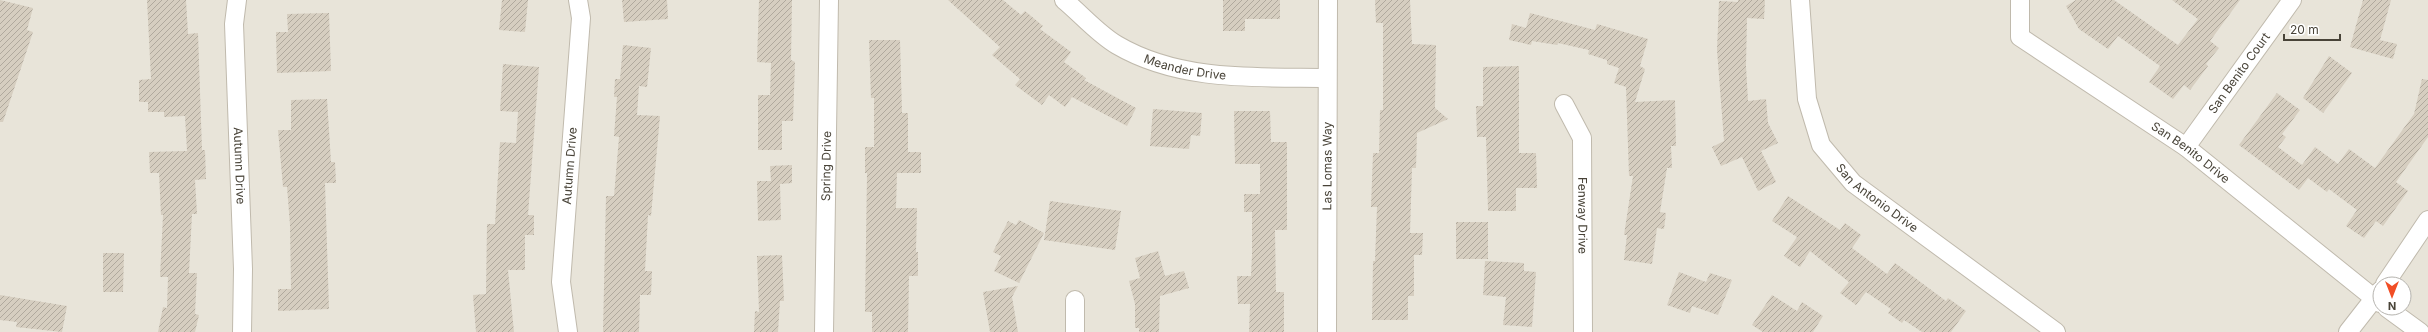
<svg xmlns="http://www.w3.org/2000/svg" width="2428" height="332" viewBox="0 0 2428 332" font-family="Inter,sans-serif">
<defs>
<pattern id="building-hatch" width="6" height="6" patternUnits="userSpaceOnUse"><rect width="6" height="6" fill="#d6cec0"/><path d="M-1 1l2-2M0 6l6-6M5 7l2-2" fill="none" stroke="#b0a99d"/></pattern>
</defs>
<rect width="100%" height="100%" fill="#f4f2ea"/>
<!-- residential -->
<path fill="#e8e4d9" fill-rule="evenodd" d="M0,0H2428V332H0ZM2380,284H2404V308H2380Z"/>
<!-- building -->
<path fill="url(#building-hatch)" d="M0,0L33,8L27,30L33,32L3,122H0Z
M147,0H186L188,34L198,33L202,150H205L206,179L195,180L197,214H192L189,273H197L195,314L199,315L195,332H158L163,307L167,308L168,277H160L163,215H161L159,173H150L149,152L187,151L185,116L164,117V112H148V102H139V80L151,79Z
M502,0H528L525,32L499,30Z
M622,0H667L668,19L624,22Z
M759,0H792L791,60L795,62L793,121H782V150H758V95H770L771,63L757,62Z
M948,0H1003L1021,15L1025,11L1043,26L1040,29L1071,52L1064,62L1086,78L1084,80L1136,108L1127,126L1072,97L1065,107L1049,95L1042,105L1015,85L1020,79L992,55L1000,47Z
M1223,0H1280V19H1245V31H1223Z
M1375,0H1410L1412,44L1436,45L1435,108L1448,119L1417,133L1416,168H1412L1410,233H1423L1422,255H1414V296H1408V320H1372L1373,261H1375L1377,207H1371L1373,153H1379L1380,110H1383V23H1376Z
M1738,0H1765L1764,19L1747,18L1746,66L1748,101L1766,99L1768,123L1778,143L1761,151L1776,182L1758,191L1742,157L1721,166L1712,147L1724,141L1717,50L1719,1L1738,2Z
M2076,0H2114L2178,45L2198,19L2172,0H2240L2210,41L2219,48L2206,64L2208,66L2190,90L2184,85L2173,99L2149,82L2160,66L2118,36L2108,49L2079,29L2066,6Z
M2363,0H2391L2380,40L2397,44L2393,59L2350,47Z
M329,13L331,71L277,73L276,32H288L287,14Z
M1530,13L1595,30L1597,24L1648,39L1640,66L1645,69L1635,102L1675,100L1676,146H1671L1672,168H1667L1660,212L1666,213L1664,229L1657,228L1652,264L1624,260L1627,235H1624L1633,176H1629L1626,87L1614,83L1619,68L1607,64V60L1588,54L1589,50L1558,43L1557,45L1532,41L1531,45L1509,40L1512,24L1526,28Z
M869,40H900L902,113H908V152H921V173H897L896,208H917L916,252H918V276H909L908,332H872V312H865L867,173H865V147H874V98H871Z
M623,45L651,48L647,87L639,86L637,115L660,116L651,216L648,215L645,271H652L651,295H640L639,332H603L606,196H614L619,137L614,136L617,97H614L615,79H620Z
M2329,56L2352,73L2323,113L2303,98Z
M503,64L539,67L528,215H534V235H525V270H508L514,332H476L473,295L486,294L487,224H495L500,142L516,143L518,112L500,111Z
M1519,66V153H1536L1537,188H1516V211H1488L1486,137H1477L1476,106H1483V67Z
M2422,79L2428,80V137L2396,182L2408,191L2383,226L2376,221L2364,238L2346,226L2357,210L2329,189L2327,192L2308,178L2299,190L2239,145L2277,93L2300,110L2282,134L2286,137L2278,147L2302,165L2315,147L2338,164L2349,149L2375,168L2414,114Z
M327,99L331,162H335L336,183H325L329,309L278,311V289H291L290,225L287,187H283L278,130H291V100Z
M1153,109L1202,113L1200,136L1191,135L1189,149L1150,146Z
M1234,111H1270L1271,142H1287V230H1275L1276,292H1284V332H1249L1250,304H1238L1237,276H1251L1252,255V212H1244V194H1260V164H1235Z
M792,165V183L780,184L781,220L758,221L757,181H771L770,166Z
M1788,196L1840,230L1845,223L1861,235L1852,248L1887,274L1895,263L1946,301L1948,298L1966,311L1951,332H1922L1904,320L1902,323L1888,313L1891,309L1866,292L1856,305L1840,293L1849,282L1810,251L1800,267L1784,256L1797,237L1772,221Z
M1050,201L1121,211L1115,250L1044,240Z
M1019,220L1044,233L1019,283L994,271L1001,256L993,252L1008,221L1016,225Z
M1456,222H1488V259H1456Z
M1158,251L1165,276L1184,271L1189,288L1160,296L1159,332H1139V328H1135V304L1129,281L1140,278L1135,258Z
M103,253H124L123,292H103Z
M782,255L784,301H780L778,332H754L755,311L759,312L757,256Z
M1485,261L1524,263V271L1536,272L1532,327L1503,325L1506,297L1483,295Z
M1679,272L1706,282L1710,273L1732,280L1718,315L1692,306L1690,313L1667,305Z
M1018,286L1012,297L1018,332H990L983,292Z
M0,295L67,306L62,332L16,327L17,322L0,320Z
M1772,295L1797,311L1802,302L1823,316L1813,332H1763L1752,325Z"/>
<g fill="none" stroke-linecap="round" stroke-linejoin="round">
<!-- minor casing -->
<g stroke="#c0baad" stroke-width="20">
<g id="minor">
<path id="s1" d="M237,0L234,24L243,269L242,332"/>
<path id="s2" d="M1064,0C1081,14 1098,34 1117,45C1180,82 1257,77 1327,78"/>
<path id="s3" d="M1800,0L1807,99L1821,145L1853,183L2056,332"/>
<path id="s4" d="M2020,0V37L2186,147L2380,303"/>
<path id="s5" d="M1564,104L1582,138L1583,332"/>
<path id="s6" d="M2186,147L2292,0"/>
<path d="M2385,284L2428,220"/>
<path d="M2387,308L2420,332"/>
<path id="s7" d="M568,332L561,282L581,18L578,0"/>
<path id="s8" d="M824,332L829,0"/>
<path d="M1075,332V300"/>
<path id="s9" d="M1327,332L1328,0"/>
<path d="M2348,332L2380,291"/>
</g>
</g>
<!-- minor -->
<use href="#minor" stroke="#fff" stroke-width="18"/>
</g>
<g text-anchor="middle" stroke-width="3.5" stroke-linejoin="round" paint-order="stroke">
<!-- street labels -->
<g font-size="12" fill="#484338" stroke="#fff">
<text dy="4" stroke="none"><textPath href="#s2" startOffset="142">Meander Drive</textPath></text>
<text dy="4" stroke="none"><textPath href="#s6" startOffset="91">San Benito Court</textPath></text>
<text dy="4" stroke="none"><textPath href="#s4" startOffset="243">San Benito Drive</textPath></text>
<text dy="4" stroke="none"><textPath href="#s1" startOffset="166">Autumn Drive</textPath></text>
<text dy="4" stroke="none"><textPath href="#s7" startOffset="167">Autumn Drive</textPath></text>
<text dy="4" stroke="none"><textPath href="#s8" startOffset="166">Spring Drive</textPath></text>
<text dy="4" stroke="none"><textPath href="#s9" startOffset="166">Las Lomas Way</textPath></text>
<text dy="4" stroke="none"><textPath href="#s3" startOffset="225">San Antonio Drive</textPath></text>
<text dy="4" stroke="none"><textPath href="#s5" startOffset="116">Fenway Drive</textPath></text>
</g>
</g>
<!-- north arrow -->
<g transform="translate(2392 296) rotate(180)"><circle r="19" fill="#ffffff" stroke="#b6b4af"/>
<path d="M0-3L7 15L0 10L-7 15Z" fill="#f14e25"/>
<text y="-6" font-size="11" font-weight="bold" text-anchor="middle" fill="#484338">N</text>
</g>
<!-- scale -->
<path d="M2284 34v6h56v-6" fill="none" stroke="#484338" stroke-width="2"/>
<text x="2290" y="34" font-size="12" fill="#484338" stroke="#ffffff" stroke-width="3" paint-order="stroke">20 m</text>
</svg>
